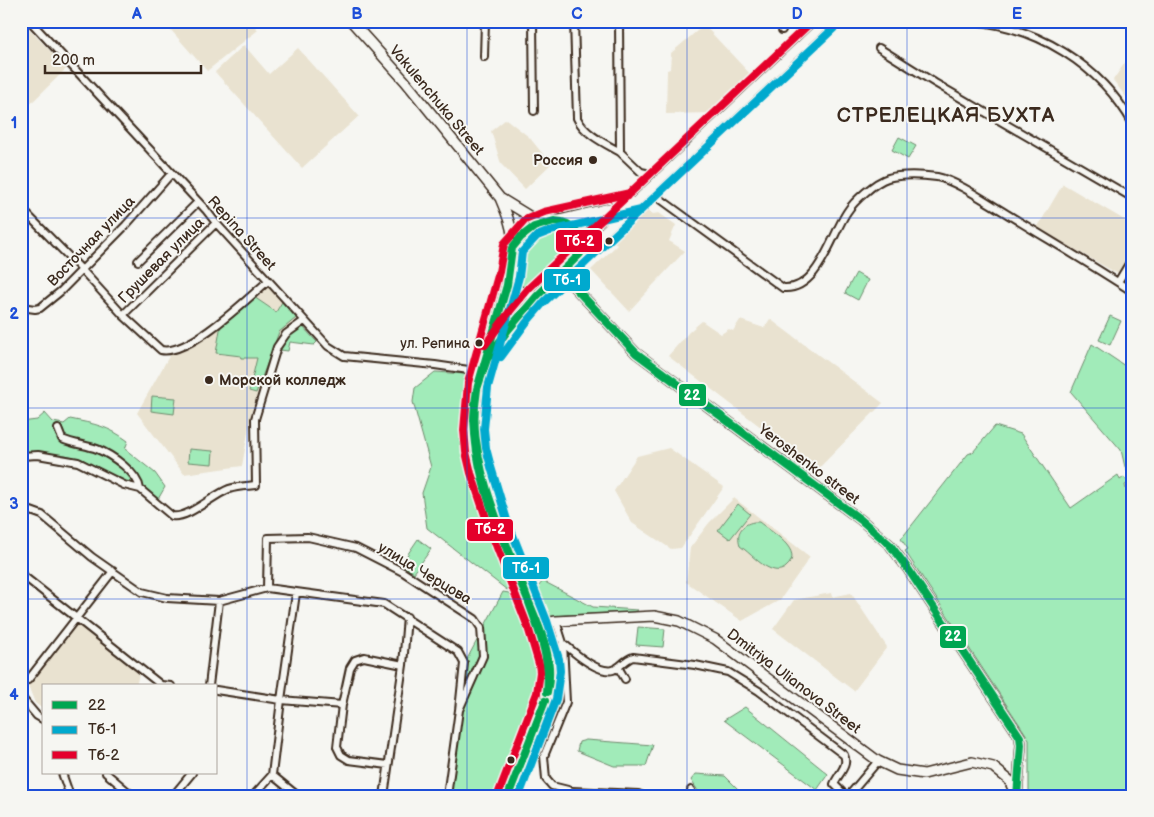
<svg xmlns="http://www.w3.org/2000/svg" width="1154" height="817" viewBox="0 0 1154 817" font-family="'Balsamiq Sans',sans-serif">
<rect width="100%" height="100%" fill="#f6f6f2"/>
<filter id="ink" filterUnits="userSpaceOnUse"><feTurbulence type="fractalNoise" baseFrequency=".02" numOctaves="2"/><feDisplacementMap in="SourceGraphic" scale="10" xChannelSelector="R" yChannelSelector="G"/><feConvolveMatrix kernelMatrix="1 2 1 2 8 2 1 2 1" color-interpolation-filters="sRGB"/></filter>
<g filter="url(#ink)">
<!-- built -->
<path fill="#e9e2d0" d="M21,21L67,68L21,113Z
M163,21H250L258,30L207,71Z
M704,25L752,76L712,113L666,114L667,70L670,69L671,53Z
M244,45L269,74L298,48L359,116L302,168L215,72Z
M1133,51V103L1129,101L1113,80Z
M506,119L529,137L551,164L525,189L501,164L491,131Z
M1063,184L1133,225V249L1118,274L1037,228Z
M646,210L653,214L659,213L676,225L669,241L685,251L629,311L591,270L617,245L612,240Z
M268,284L298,319L280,334L252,410L242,466L184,474L137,413L172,351L195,343Z
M770,319L883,403L817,470L668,356L689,332L702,321L721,334L729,329L733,331L740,320L764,328Z
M669,448L724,487L681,548L671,549L632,523L614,491L637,456Z
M734,498L810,557L780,600L742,621L686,582L690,548L709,523Z
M831,593L832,597L851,593L887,647L854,691L773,629L794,600Z
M77,620L140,670L136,686H44V710L35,703L27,683Z"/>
<!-- green -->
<path fill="#a1ebb9" stroke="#6e8a6c" d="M899,137L916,146L908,159L892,150Z
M619,210L588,240L577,220Z
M556,225C573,227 579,241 572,256C563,264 544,287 533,289C528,290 523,288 518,285C505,254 526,230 556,225Z
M856,273L868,280L858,300L845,293Z
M511,292L519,298L526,299L503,326H500Z
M254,297L276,312L282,302L296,318L279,332L256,393L249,391L257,358H241V356L216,353L221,324Z
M1110,316L1121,321L1110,345L1099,340Z
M302,326L317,342L314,345L290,342L288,351L280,350V347L288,335Z
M1092,344L1128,368L1133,369V480L1125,467L1121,450L1071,392Z
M435,372L465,374L463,447L511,588L507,590L427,528L422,493L431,467L413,402L415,388Z
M152,396L176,398L174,414L151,411Z
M45,413L53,422L64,424L70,419C95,424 108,426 128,441L125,449L155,473L165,487L157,501L82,459L65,455L21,452V422L37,420Z
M995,426L1021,434L1071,508L1118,475L1120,480L1124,477L1129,483L1125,485L1126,489H1131L1133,492V597L1128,591L1133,599V796H1029V739L905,551L908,549L901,539L968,454L973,452Z
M189,449L213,451L212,464L188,462Z
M738,504L750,514L730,539L718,530Z
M754,522H759C770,531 806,551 786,567C782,571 776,571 771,569C760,565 750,553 740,546C736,534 741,524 754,522Z
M418,539L431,549L414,573L401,564Z
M543,581L593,607L638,610L635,612L545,616L538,587Z
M503,592L509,593C520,616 538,651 538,676C538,709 511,764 498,796H450L467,659Z
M638,627L665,629L663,647L636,645Z
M559,691H562L561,704L543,753L535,750L556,700L557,692Z
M745,707L828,774L817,790L724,720Z
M586,740L653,745L646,766H614L577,751L579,742Z
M696,774L725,776L745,796H696L698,791L691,780Z"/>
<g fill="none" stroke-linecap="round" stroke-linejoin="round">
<!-- minor casing -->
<g stroke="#3b2a1e" stroke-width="10">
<path id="minor" d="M30,21L206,210L216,223L328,346L344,356L435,365L482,372
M533,21L534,111
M574,21L577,118C584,134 606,144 620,152
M619,21L620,152L641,172L646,173
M970,21C1037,26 1100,65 1133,124
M782,30L784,21
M879,48L935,83L1133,198
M484,57L485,21
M648,190L783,288C818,291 831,236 847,212C854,201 875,182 888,178C901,174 923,175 937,177C957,181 988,203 1007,214C1049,240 1092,265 1133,292
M21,208L82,270L123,315L161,350C189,356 247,299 268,281
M138,261L197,203
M1118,282L1133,257
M21,307L35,309L40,308L61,291L126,225L171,174
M123,315L216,223
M58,429L62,439C73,444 86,445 97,449C112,455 138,473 140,489
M21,456L38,455L78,462L124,485L140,489L172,516C188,519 213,495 229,489C237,486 248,486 256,485L255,419L277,347L286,334L304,321
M21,513L31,511L42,515L92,557L142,592L167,598L219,601L267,588L384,604L458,652L464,663L459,710
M21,574L161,685L171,686
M267,588L268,538L308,537L356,548L403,572L475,619L481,628L483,656L459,710L447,796
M556,621L563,643L566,702L544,756L546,779L552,786L572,791L638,794L643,796
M563,643C573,652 598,674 613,670C620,668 624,660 633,657L695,665L728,672L759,691L844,755C849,766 838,774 834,784L845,795L851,793L878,761
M618,667L625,679
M28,680L113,571
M209,686L219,601
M216,690L281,700L342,705
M21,697L37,716L44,720
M388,765L349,760L341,755L337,747L342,705L350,668L355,660L364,657L403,665
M62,773L70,796
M106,773L133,796
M272,775L298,796
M691,790L692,796
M173,796L192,773
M253,796L272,775L281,700L296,593
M384,796L403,665L407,617"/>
</g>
<!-- secondary casing -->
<g stroke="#3b2a1e" stroke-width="12">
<path id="secondary" d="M351,21L405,81L500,198L531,217L548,221
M500,198C505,210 511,222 512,235C514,260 498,294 537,295
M560,220L635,202
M513,247C518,240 524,233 532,228C557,211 583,222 580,254
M561,273L636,353L861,520L890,545L908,569L1020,737L1021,745L1017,796
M488,358L518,317L537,295L827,21
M537,625L556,621L654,616L679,621L715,639L878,761L897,770L924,774L972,762L993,767L1009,780L1016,796
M508,796L547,695L550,672L549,662L537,624L487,490L476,450L474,429L478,385L486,360L509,274"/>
</g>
<!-- minor -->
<use href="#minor" stroke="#f6f6f2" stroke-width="6"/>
<!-- secondary -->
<use href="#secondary" stroke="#f6f6f2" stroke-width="9"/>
<!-- bus-1 casing -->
<g stroke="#f6f6f2" stroke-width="11">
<path id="bus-1" d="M554,221C576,222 580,234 580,254L537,296L508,330L487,359L477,389L507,285L512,248L521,237L534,227Z
M561,273L636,353L861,520L890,545L908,569L1020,737L1021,745L1017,796
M477,389C476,399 474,410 474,420C477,484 507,542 528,600
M477,389C464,461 502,536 528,600
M528,600C540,629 555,660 547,692
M528,600C539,631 551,659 547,692
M508,796L545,701
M508,796L545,701"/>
</g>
<!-- bus-2 casing -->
<g stroke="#f6f6f2" stroke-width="11">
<path id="bus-2" d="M501,357L526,323L544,302L641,210
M519,796L556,699L560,671L559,659L547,621L507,520L491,467L486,448L484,429L488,387L519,277L522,252L537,236L550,231L641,210L834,28"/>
</g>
<!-- bus-3 casing -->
<g stroke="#f6f6f2" stroke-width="11">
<path id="bus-3" d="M485,345L510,311L529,288L627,196
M499,792L537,693L540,672L539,664L528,627L489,527L471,473L466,452L464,430L468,383L499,272L504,244L525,220L544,212L630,193L812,21"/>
</g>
<!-- bus-1 -->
<use href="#bus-1" stroke="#00a651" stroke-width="8"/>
<!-- bus-2 -->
<use href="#bus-2" stroke="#00a9ce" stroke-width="8"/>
<!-- bus-3 -->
<use href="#bus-3" stroke="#e4002b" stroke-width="8"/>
</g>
</g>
<!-- grid -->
<path fill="none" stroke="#1d4ed8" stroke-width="1" stroke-opacity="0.55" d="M247,21V796M467,21V796M687,21V796M907,21V796M21,218H1133M21,408H1133M21,599H1133"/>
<!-- markers -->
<g fill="#3b2a1e" stroke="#f6f6f2" stroke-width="2">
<circle cx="593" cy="160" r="5"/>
<circle cx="609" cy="241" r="4.5"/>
<circle cx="479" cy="343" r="4.5"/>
<circle cx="209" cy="380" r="5"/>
<circle cx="511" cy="760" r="4.5"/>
</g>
<g text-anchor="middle" stroke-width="4" stroke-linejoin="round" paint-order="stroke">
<!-- bus labels -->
<g font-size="14" fill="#3b2a1e" stroke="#f6f6f2" text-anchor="end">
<text x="470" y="348">ул. Репина</text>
</g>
<!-- street labels -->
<g font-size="15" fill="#3b2a1e" stroke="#f6f6f2">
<text transform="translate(437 100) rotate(50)" y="5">Vakulenchuka Street</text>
<text transform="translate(242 233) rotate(48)" y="5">Repina Street</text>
<text transform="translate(91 241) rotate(-46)" y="5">Восточная улица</text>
<text transform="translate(161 260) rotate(-45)" y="5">Грушевая улица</text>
<text transform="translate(809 464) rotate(37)" y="5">Yeroshenko street</text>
<text transform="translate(425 573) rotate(31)" y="5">улица Черцова</text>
<text transform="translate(794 681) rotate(37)" y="5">Dmitriya Ulianova Street</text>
</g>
<!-- poi labels -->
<g font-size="15" font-weight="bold" fill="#3b2a1e" stroke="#f6f6f2" text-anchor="end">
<text x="583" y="165">Россия</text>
<text x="219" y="385" text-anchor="start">Морской колледж</text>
</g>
<!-- district labels -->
<g font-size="20" font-weight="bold" letter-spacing="1" fill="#3b2a1e" stroke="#f6f6f2">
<text x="946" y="122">СТРЕЛЕЦКАЯ БУХТА</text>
</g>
</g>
<g stroke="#f6f6f2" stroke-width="2">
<rect x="555" y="229" width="48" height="24" rx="5" fill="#e4002b"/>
<rect x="543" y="268" width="48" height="24" rx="5" fill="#00a9ce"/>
<rect x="678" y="383" width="29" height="24" rx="5" fill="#00a651"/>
<rect x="466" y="518" width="48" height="24" rx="5" fill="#e4002b"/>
<rect x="502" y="556" width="48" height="24" rx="5" fill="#00a9ce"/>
<rect x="939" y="625" width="28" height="24" rx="5" fill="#00a651"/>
</g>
<g font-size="14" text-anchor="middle" font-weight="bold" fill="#fff">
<text x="579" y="246">Тб-2</text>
<text x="567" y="285">Тб-1</text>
<text x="692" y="400">22</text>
<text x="490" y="534">Тб-2</text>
<text x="526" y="573">Тб-1</text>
<text x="953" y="641">22</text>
</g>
<!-- margin -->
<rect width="1154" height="817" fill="none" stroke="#f6f6f2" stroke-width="55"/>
<!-- legend -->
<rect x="42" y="684" width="175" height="90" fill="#f6f6f2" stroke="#aba49d"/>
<rect x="52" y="701" width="25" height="8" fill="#00a651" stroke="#aba49d"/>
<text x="88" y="710" font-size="15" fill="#3b2a1e">22</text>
<rect x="52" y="726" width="25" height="8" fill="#00a9ce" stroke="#aba49d"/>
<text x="88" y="734" font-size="15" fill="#3b2a1e">Тб-1</text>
<rect x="52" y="751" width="25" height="8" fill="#e4002b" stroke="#aba49d"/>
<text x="88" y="760" font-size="15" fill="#3b2a1e">Тб-2</text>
<!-- scale -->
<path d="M45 65v8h156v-8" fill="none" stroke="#3b2a1e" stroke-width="2.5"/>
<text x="52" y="65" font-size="15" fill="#3b2a1e" stroke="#f6f6f2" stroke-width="4" paint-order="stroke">200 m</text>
<rect x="28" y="28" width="1098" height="762" fill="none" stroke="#1d4ed8" stroke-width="2"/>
<g font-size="16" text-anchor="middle" font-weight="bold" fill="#1d4ed8">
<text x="137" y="19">A</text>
<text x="357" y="19">B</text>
<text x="577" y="19">C</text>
<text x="797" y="19">D</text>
<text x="1017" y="19">E</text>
<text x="14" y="128">1</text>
<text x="14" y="319">2</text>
<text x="14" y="509">3</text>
<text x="14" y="700">4</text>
</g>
</svg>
